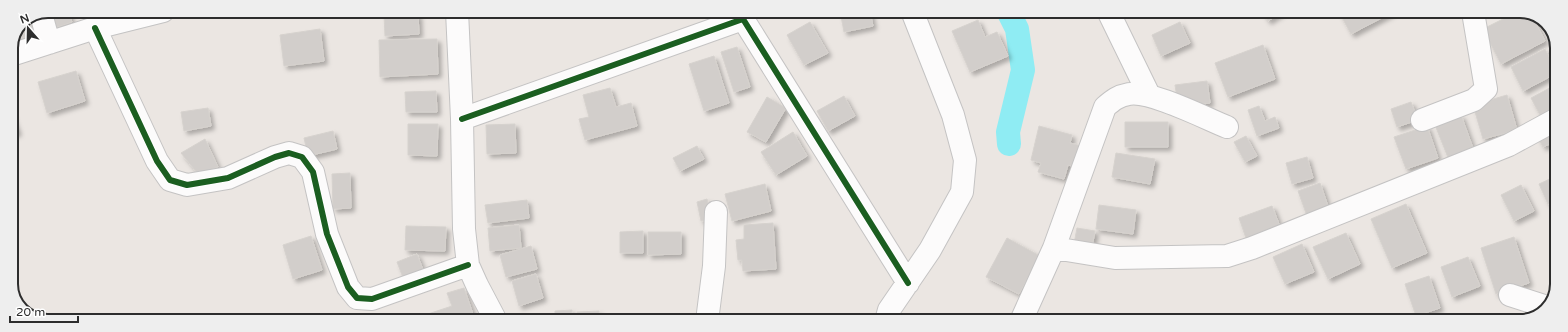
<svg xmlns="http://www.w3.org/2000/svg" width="1568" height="332" viewBox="0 0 1568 332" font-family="'Varela Round',sans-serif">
<defs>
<filter id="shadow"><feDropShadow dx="3.5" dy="3.5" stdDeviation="2" flood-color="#0004"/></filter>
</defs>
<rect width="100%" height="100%" fill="#ebe6e2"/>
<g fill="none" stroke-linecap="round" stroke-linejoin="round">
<!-- canal -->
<path stroke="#8fecf3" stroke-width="24" d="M1008,11L1017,29L1023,70L1008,132L1009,144"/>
</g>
<!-- building -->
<path fill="#d2cecb" stroke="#d6d2ce" filter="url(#shadow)" d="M51,11H68L72,22L52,29Z
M89,11H114L92,20Z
M840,11H870L873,26L844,32Z
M1262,12H1282L1268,21Z
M1339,12H1393L1351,34Z
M1517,12H1527L1531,14L1545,41L1501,64L1483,29Z
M418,14L419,34L385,36L384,16Z
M30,18L36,33L20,39L17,33L22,22Z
M978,20L985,37L997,32L1008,56L970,72L952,31Z
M810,22L828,53L804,65L787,35Z
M1180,22L1190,43L1161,56L1152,35Z
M320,29L324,61L284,66L280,35Z
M437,39L438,74L380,77L379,40Z
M1263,45L1275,79L1228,97L1215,63Z
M737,47L750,87L734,92L721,52Z
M1545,49L1557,73L1523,91L1511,67Z
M714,56L729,103L704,111L689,64Z
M76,71L85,101L47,113L38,82Z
M1207,81L1210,103L1187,106L1186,97L1177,98L1175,85Z
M1557,84V109L1541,117L1531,98Z
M610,88L616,107L631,103L637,126L585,140L579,119L589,117L583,95Z
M436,91L437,112H406L405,92Z
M1507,95L1517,130L1483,139L1473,105Z
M844,96L855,116L828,131L817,111Z
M767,97L786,108L766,142L747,132Z
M1411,102L1418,120L1397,127L1391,109Z
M1259,106L1265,121L1275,117L1279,128L1257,136L1248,110Z
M208,108L211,126L184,131L181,112Z
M11,114L18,132L11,135Z
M1461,115L1474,151L1449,160L1435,125Z
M1125,122H1168V147H1125Z
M408,124H438L437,156L408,155Z
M515,124L516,153L487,154L486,125Z
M1557,125V141L1543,147L1536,134Z
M1039,126L1072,135L1070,143L1085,147L1079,168L1068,165L1064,179L1038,172L1041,163L1031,160Z
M1427,126L1438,158L1406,169L1394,137Z
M333,131L337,149L308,156L304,138Z
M793,132L807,156L776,175L761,152Z
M1246,136L1257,156L1245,162L1234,142Z
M205,139L218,167L198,174L181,153Z
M697,146L704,159L680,171L673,158Z
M1116,153L1155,159L1150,184L1112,177Z
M1307,157L1313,178L1292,184L1286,163Z
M350,173L351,208L333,209L332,174Z
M1552,178L1556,188V199L1548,204L1539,184Z
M1320,183L1329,209L1307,216L1298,191Z
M765,184L771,211L732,221L725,194Z
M1521,185L1534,211L1514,221L1501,195Z
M707,199L712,219L701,221L697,202Z
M527,200L529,218L488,223L485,205Z
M1406,204L1427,253L1392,268L1371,219Z
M1099,205L1136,210L1133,234L1096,229Z
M1272,206L1281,229L1247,241L1239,218Z
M773,223L776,269L743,271L742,260H738L736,240L744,239V225Z
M519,225L521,248L490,251L488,228Z
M406,226L446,227L445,251L405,250Z
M1077,228L1095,231L1092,247L1074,244Z
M643,231V253H620V232Z
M648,232H681V254L648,255Z
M1346,233L1360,264L1328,279L1313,247Z
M311,236L322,270L293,279L283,245Z
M1514,237L1529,283L1496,294L1481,248Z
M1007,238L1040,256L1019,294L986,277Z
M1302,244L1314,272L1285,284L1273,257Z
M531,246L537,269L506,277L500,255Z
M417,254L425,275L405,283L397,262Z
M1468,257L1480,286L1452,297L1441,267Z
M536,274L543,298L519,306L512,281Z
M1429,276L1440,308L1416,316L1405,284Z
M464,288L475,320L430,321L428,314L452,306L447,293Z
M572,310V321H555V311Z
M599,311V321H577V312Z"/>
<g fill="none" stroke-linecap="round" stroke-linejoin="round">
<!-- street casing -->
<g stroke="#c4c3c3" stroke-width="24">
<path id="street" d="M457,11L462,119L464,229L468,265L477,285L496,321
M1108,11L1149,95
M41,14L49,43
M95,28L157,161L170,180L187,185L228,178L275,157L289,153L302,157L313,172L327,234L348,287L357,298L372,299L468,265
M11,55L95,28L163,11
M462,119L743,19L908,283
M1422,120L1474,100L1486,89L1473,12
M1054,248L1115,258L1227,256L1252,248L1509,145L1557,119
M1510,295L1547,307
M707,321L714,266L716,212
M886,321L889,310L930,250L962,192L965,160L953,115L912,11
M1021,321L1054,248L1105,107C1113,100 1118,96 1129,94C1150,90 1205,118 1227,127"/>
</g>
<!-- street -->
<use href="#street" stroke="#fcfbfb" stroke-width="22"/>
<!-- cycleway casing -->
<g stroke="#fff" stroke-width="8">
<path id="cycleway" d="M95,28L157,161L170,180L187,185L228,178L275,157L289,153L302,157L313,172L327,234L348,287L357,298L372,299L468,265
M462,119L743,19L908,283"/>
</g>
<!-- cycleway -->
<use href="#cycleway" stroke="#1b5e20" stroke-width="6"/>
</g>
<!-- crop -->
<path d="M0 0H1568V332H0ZM48 18H1520A30 30 0 0 1 1550 48V284A30 30 0 0 1 1520 314H48A30 30 0 0 1 18 284V48A30 30 0 0 1 48 18Z" fill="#eee" fill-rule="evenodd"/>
<path fill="none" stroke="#2d2d2d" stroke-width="2" d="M48 18H1520A30 30 0 0 1 1550 48V284A30 30 0 0 1 1520 314H48A30 30 0 0 1 18 284V48A30 30 0 0 1 48 18Z"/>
<!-- north arrow -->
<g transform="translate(28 28) rotate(340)" stroke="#ffffff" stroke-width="3" paint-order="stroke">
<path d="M0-3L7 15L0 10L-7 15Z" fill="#2d2d2d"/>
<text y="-6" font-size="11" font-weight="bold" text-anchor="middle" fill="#2d2d2d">N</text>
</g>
<!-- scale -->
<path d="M10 316v6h68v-6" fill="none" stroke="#2d2d2d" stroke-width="2"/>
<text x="16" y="316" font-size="12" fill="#2d2d2d" stroke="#ffffff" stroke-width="3" paint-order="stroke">20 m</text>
</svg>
